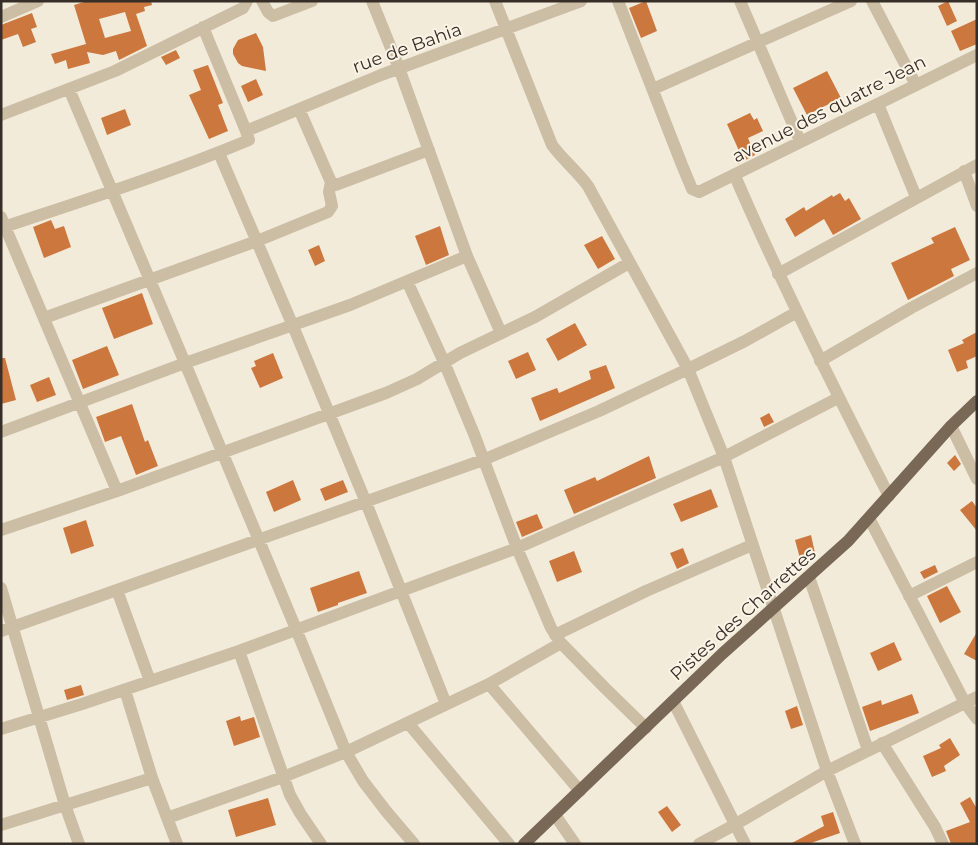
<svg xmlns="http://www.w3.org/2000/svg" width="978" height="845" viewBox="0 0 978 845" font-family="Montserrat,sans-serif">
<rect width="100%" height="100%" fill="#f3ebda"/>
<!-- building -->
<path fill="#cc773e" fill-rule="evenodd" d="M87,1H151L152,5L144,7L145,11L136,14L147,46L119,60L116,51L103,55L87,52L90,63L68,69L66,60L55,64L51,54L86,44L74,5ZM125,12L131,31L105,38L99,19Z
M646,1L657,31L641,38L629,8Z
M948,1L957,21L947,26L938,6Z
M32,13L37,27L31,29L36,42L23,47L18,34L1,40V25Z
M977,19V44L960,51L951,31Z
M256,33L263,47L266,71L242,66L238,63L233,54V49L238,40Z
M176,50L180,58L166,65L161,57Z
M208,65L223,103L218,105L228,131L209,139L189,95L201,90L193,70Z
M827,71L841,98L807,115L793,88Z
M256,79L263,95L248,102L241,86Z
M125,109L131,125L107,135L101,118Z
M750,113L754,120L757,118L763,131L748,138L755,155L738,164L734,156L740,153L727,124Z
M840,193L845,201L849,198L861,219L833,235L824,219L795,237L785,219L804,207L806,211L832,195L833,197Z
M51,220L55,229L64,226L71,247L44,258L33,227Z
M440,226L449,255L426,265L415,236Z
M955,227L970,260L951,269L954,276L908,300L891,263L934,243L931,238Z
M602,236L615,259L598,269L584,245Z
M319,245L325,261L315,266L308,250Z
M142,293L153,324L114,339L102,308Z
M575,323L587,345L558,361L546,339Z
M977,332V356L966,361L968,368L957,372L948,350L964,343L962,340Z
M107,346L119,375L83,389L72,360Z
M528,352L536,370L516,379L508,361Z
M273,353L283,378L260,388L251,368L256,366L254,361Z
M1,358H5L16,400L1,404Z
M606,365L615,388L540,421L531,398L557,388L559,393L591,379L589,371Z
M49,377L56,395L37,402L30,385Z
M132,404L145,442L148,440L158,466L136,475L121,436L105,442L96,417Z
M769,413L774,422L764,427L760,418Z
M955,455L961,464L954,471L947,463Z
M649,456L656,478L574,514L564,490L595,477L597,481Z
M293,480L301,500L274,512L266,492Z
M343,480L348,492L325,501L320,489Z
M711,489L718,507L681,522L673,504Z
M972,501L977,508V531L960,510Z
M537,514L543,528L522,537L516,522Z
M86,520L94,546L71,554L63,528Z
M811,535L815,553L801,562L795,540Z
M683,548L689,563L677,569L670,553Z
M574,551L582,572L557,582L549,561Z
M935,565L938,572L924,579L920,572Z
M359,571L367,593L338,603V605L318,612L310,588Z
M947,586L961,612L940,623L927,596Z
M977,632V661L964,654Z
M894,642L902,660L878,671L870,653Z
M81,685L84,695L67,700L64,690Z
M912,694L919,713L870,731L862,707L881,700L882,705Z
M797,706L803,725L791,729L785,711Z
M240,716L241,721L254,717L260,737L234,746L226,721Z
M950,738L960,755L944,766L946,771L932,777L923,756L941,748L939,745Z
M970,797L977,809V844H951L946,831L970,822L960,803Z
M268,798L276,825L236,837L228,810Z
M667,806L681,825L672,832L658,812Z
M833,812L840,833L808,844H790L824,826L821,816Z"/>
<g fill="none" stroke-linecap="round" stroke-linejoin="round">
<!-- minor -->
<path stroke="#ccbda5" stroke-width="12" d="M262,1L268,12L273,16L312,1
M372,1L399,68L467,256L501,333
M495,1L552,145C563,160 577,171 588,186L688,369L724,457L827,771L855,844
M618,1L682,165L692,189L699,192L977,55
M740,1L800,141
M872,1L916,85
M1,17L38,1
M69,89L185,363L296,629L346,752L363,781L386,811L414,844
M653,89L851,1
M878,104L916,197
M299,109L331,182L336,185L429,150
M1,115L115,71L243,8L247,1
M246,131L381,75L581,1
M219,153L293,326L365,500L446,704
M964,171L977,206
M735,176C782,285 835,391 889,496
M1,217L117,491
M1,228C85,200 167,174 249,140L246,131L203,27
M778,274L977,165
M407,281L444,362L474,434L517,548L551,628L561,643L605,688L646,728
M44,318L257,241L328,212L332,206L329,192L331,182
M820,361L911,308L977,273
M951,426L977,479
M1,432L185,363L350,305L467,256
M869,518L965,703L977,719
M1,530L117,491L386,393L417,379L460,353L535,317L629,263
M809,577L868,750
M1,588L65,805L79,844
M117,590L150,681
M909,596L977,562
M1,631L483,460L599,411L688,369L745,341L797,312
M555,635L646,591L752,545
M239,651L290,795L300,813L321,844
M489,684L580,791
M125,690L152,778L177,844
M673,701L745,844
M408,723L509,844
M1,729L82,704L239,651L517,548L724,457L838,398
M882,743L935,827L943,844
M555,815L575,844
M167,818L283,777L346,752L489,684L561,643
M1,825L152,778
M699,844L736,824L827,771L977,697"/>
<!-- major -->
<path stroke="#7a6857" stroke-width="12" d="M524,844L722,654L848,541L951,426L977,401"/>
</g>
<g text-anchor="middle" stroke-width="4" stroke-linejoin="round" paint-order="stroke">
<!-- street labels -->
<g font-size="18" fill="#372e27" stroke="#faf4e6">
<text transform="translate(407 48) rotate(-20)" y="6">rue de Bahia</text>
<text transform="translate(829 109) rotate(-27)" y="6">avenue des quatre Jean</text>
<text transform="translate(743 614) rotate(-42)" y="6">Pistes des Charrettes</text>
</g>
</g>
<!-- border -->
<rect width="978" height="845" fill="none" stroke="#372e27" stroke-width="5"/>
</svg>
